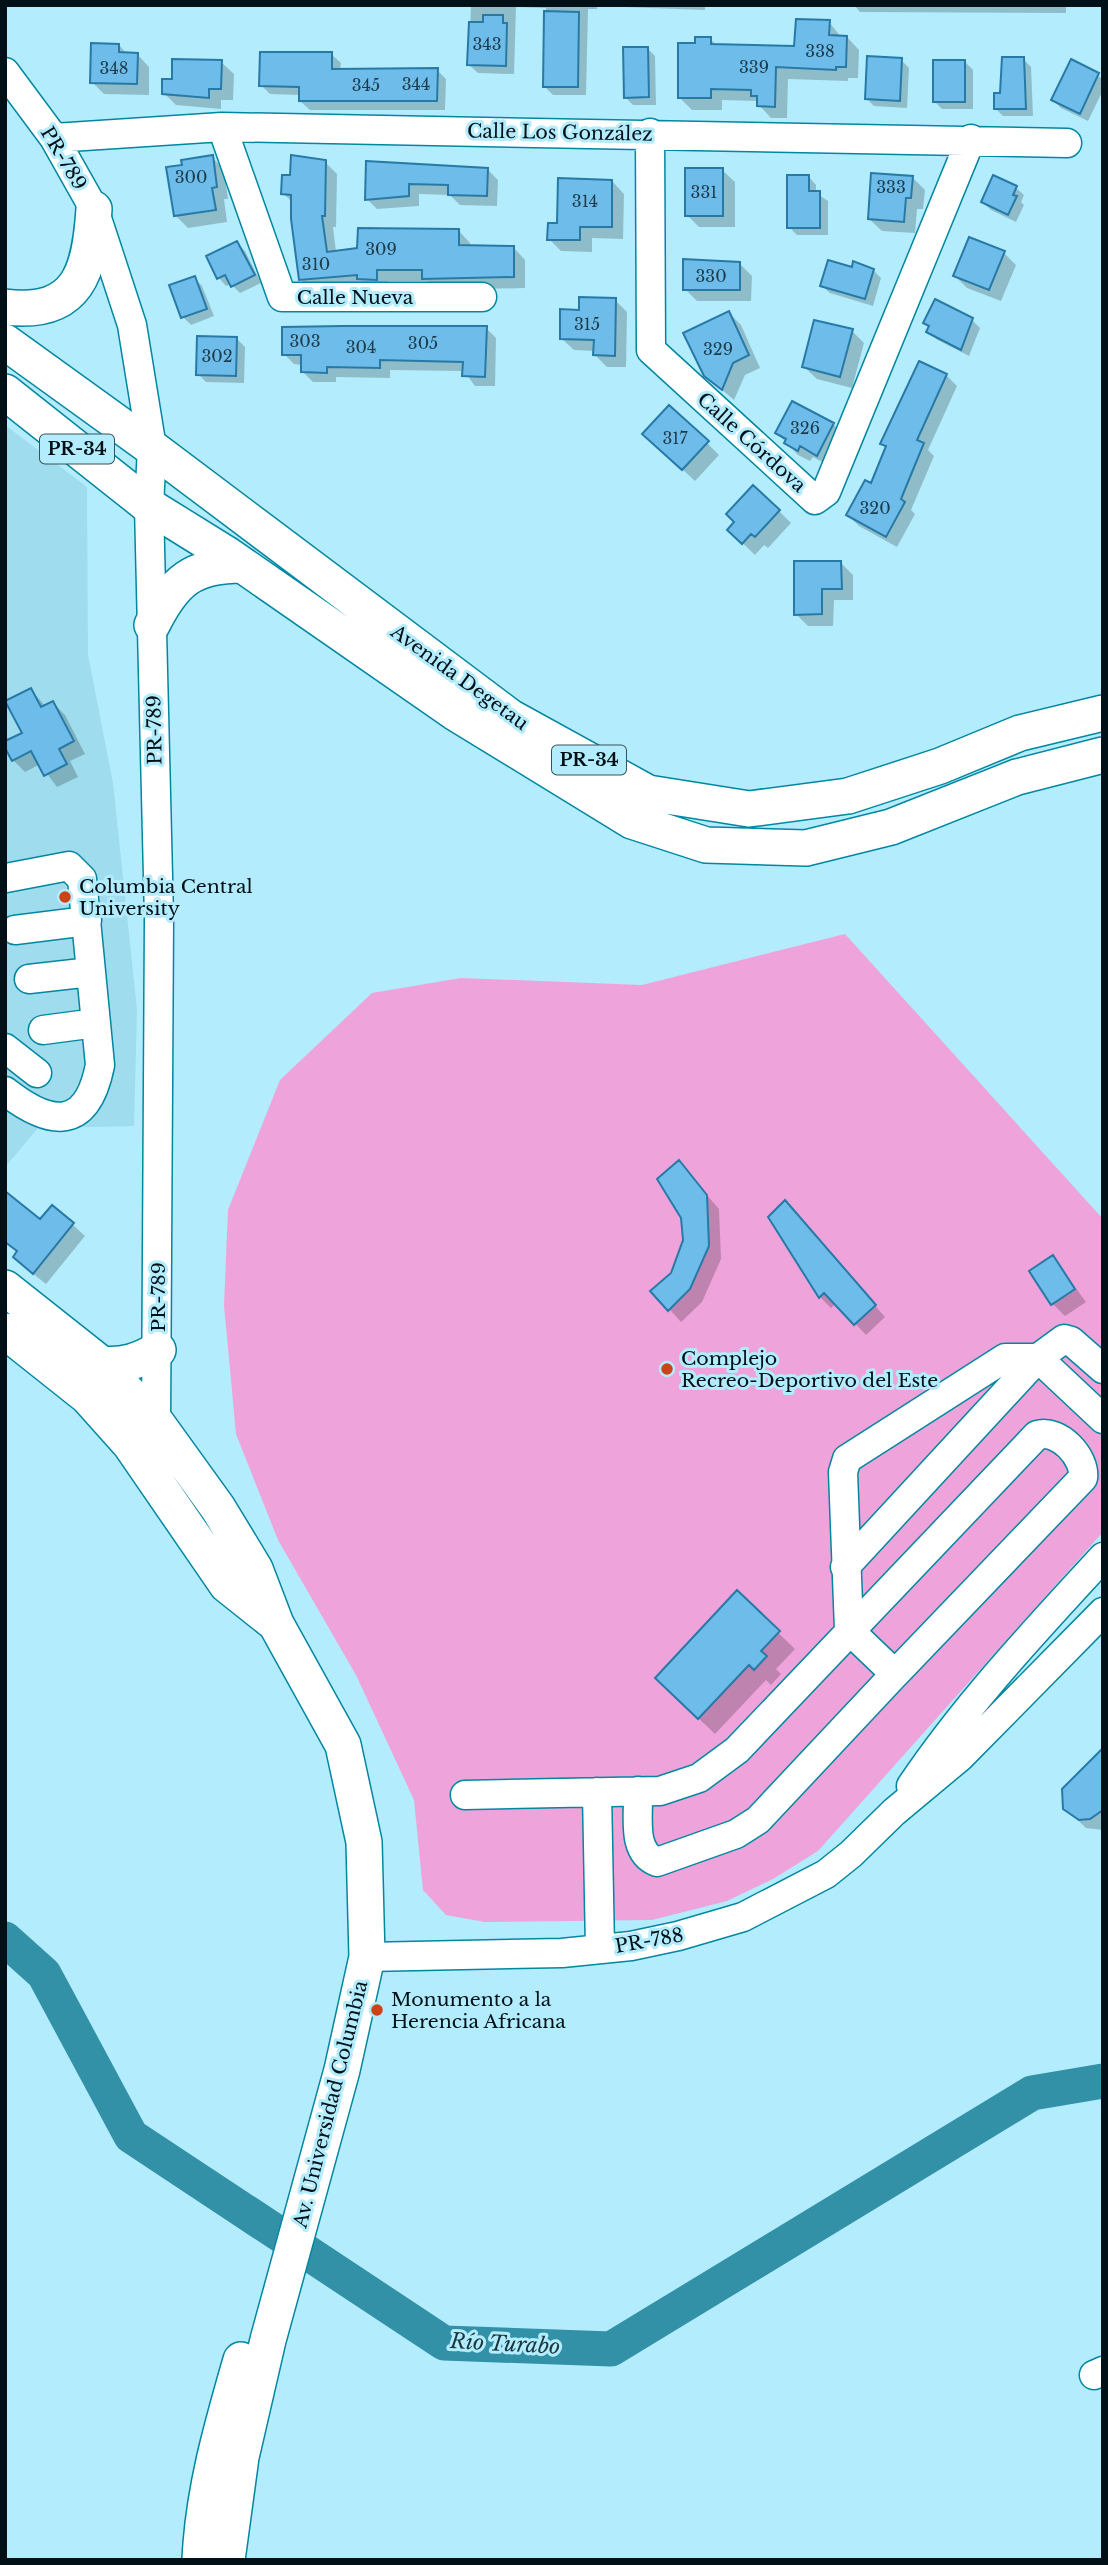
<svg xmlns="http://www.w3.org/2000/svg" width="1108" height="2565" viewBox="0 0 1108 2565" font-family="'Libre Baskerville',serif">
<rect width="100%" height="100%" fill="#b3ecfc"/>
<!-- built -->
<path fill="#9fdced" d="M5,425L87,487L88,655L113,783L137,1010L134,1126L38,1128L5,1167Z"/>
<!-- green -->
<path fill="#eea4da" d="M845,934L1103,1219V1532L818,1851L773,1879L727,1901L652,1920L485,1922L446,1915L423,1890L414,1800L356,1675L278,1540L236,1434L224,1305L228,1210L280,1080L372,993L461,978L642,985Z"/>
<!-- shadow -->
<path fill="#0003" d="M304,5H427L375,7Z
M471,5H705V10L597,6V9H588L586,95H553L544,86L546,8L516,7L514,74L478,73L469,65Z
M854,5H1066V13L860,12Z
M829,22L841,37H847L859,50L858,78H848V81L788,79L787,118H771L759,105V101L722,100V110H692L680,98L697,45L710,39L718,46L796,48Z
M119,45L127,54H137L149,67V95L104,94L92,82Z
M647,48L655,56L656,105H633L625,97Z
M331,54L341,63L340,70H437L446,79L445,110H310L300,101V95L270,94L261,85Z
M1023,59L1031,67L1033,116H1003L995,108Z
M901,60L909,68L907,108L874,106L866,98Z
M221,62L234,74L233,100H221V109L176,105L164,93L173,81Z
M965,62L973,70V109H942L934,101Z
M1072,62L1103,79V90L1088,121L1061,108L1053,100Z
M212,157L224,170L228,199H224L227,222L188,228L176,216L184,166Z
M325,162L337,174L336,227H333L336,252L459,231L470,243V247L514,248L525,260V288L435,290L427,281H388V291H313L301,280L293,203L283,193L292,177Z
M367,163L487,169L498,180L497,206L460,205L450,195L419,194V206L377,209L367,199Z
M722,170L735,182V227H699L687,215Z
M809,177L816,185V193L828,201V235H797L789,227Z
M912,177L925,190L923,209H917L915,233L882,231L869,219Z
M994,177L1016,188L1024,195L1021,202L1024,205L1016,222L991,210L983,202Z
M612,181L624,194L623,239L592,238V252L561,251L549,239L559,225Z
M237,243L245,251L261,283L240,293L231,284L226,286L219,278Z
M1004,253L1016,265L1001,301L967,288L955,276Z
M739,263L752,276L751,301H697L685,289Z
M873,270L881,278L873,306L830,293L822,286Z
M194,278L202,286L214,316L191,325L183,317Z
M615,300L627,312L626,367H607L595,355V351L574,350L561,338L581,311Z
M729,313L741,325L760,368L745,375L734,400L705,375Z
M972,320L980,328L969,356L936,339L925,323Z
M486,328L496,338L495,386H475L464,371L390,370V378L336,377V382H313L302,371V365L294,364L284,354Z
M852,331L864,343L852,388L817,379L804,367Z
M237,339L245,347L244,383L206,382L198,374Z
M946,375L957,386L928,450L934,456L911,510L915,514L897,547L859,526L848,515L872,486L887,448L882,443Z
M833,424L845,436L830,466L813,457L810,461L798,455L777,433Z
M707,443L719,455L695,481L657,446Z
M779,511L791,523L768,548L764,545L755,555L729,530Z
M841,563L853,575V600H834L833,626H808L796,614Z
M31,690L46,707L53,703L65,715L85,754L70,761L78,777L57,787L40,764L25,772L13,760L24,734Z
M679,1163L719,1209L721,1259L702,1302L681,1322L653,1291L672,1274L685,1240Z
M795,1213L885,1317L866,1335L836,1303L831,1308L820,1297L771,1217Z
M41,1222L72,1224L85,1236L46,1284L27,1269L19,1253L5,1242Z
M1053,1257L1086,1302L1065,1316L1053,1304Z
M737,1593L795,1649L776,1669L781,1674L771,1685L766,1680L715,1734L673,1694Z
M1103,1751V1830L1086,1828L1065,1808Z"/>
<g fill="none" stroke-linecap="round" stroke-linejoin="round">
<!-- river -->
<path stroke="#3391a7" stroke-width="35" d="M5,1939L44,1974L131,2136L444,2343L611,2349L1032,2093L1103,2081"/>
</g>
<!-- building -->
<path fill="#6ebcea" stroke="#287aa6" stroke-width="2" d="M544,11L579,12L578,87H543Z
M483,15H503V23H507L506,66L467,65L469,22H483Z
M796,19L830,20L829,35L847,36L846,67H836V70L776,67L775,107L757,106V96H751V90L711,89V98H678V43H695V37H711V44L794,46Z
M91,43L119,44V52L138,53L137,84L90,83Z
M623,47H648L649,97L624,98Z
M260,52H332V69L438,68L437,101H299V87L259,86Z
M867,56L902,58L900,101L865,99Z
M1002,57H1024L1026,109H994V93H1000Z
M172,59L222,60L221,89H209V98L162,94V79H172Z
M1071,59L1099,73L1080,114L1051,100Z
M933,60H965V102H933Z
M213,155L217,187L212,188L216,210L174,216L166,167L182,165L181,160Z
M291,155L326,160L325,216H322L327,252L357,248L358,228L459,229V245L514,246V277L422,279V270H377V280L357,279V275L299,280L291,219V195L281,194L282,175H290Z
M366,161L488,168L487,196L448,195V185L409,184V196L365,200Z
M685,168H723V216H685Z
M871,173L913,176L911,198H906L904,222L868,219Z
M787,175H809V191H820V228H787Z
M993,175L1017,186L1013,195L1017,196L1008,215L981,202Z
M558,178L612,180V227H580V240H547L548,223H557Z
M969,237L1005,251L989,290L953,276Z
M237,241L255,275L231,287L225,275L217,279L206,256Z
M683,259L740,262V290H683Z
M828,260L852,267L853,261L874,269L865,299L820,286Z
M195,276L207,309L181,318L169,285Z
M579,297L616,298L615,356L593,355L594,340L560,339V309L579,310Z
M935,299L973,318L961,350L926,332L929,326L923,323Z
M729,311L749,355L733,363L722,390L704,376L683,333Z
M814,320L853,329L840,377L802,367Z
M342,326H487L485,377L462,376L463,362L380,360V368L327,367V373L301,372V355H282V327Z
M197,336L237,337L236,376L196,375Z
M919,361L947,374L917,440L924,443L901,499L905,502L886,537L846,515L865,480L871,483L886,446L880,444Z
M792,401L834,423L817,456L800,446L798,451L784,443L786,439L775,433Z
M669,405L709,441L682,470L642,434Z
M753,485L780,510L755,537L751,534L742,544L727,530L734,522L726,514Z
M794,561H841L842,589H822V614L794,615Z
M31,688L41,707L53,701L74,741L59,749L67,764L44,776L31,751L12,761L5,748V741L22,733L5,701Z
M679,1160L707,1195L709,1246L690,1289L668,1311L650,1291L671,1273L683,1240L681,1218L657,1179Z
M5,1191L40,1219L52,1205L74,1223L33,1274L13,1257L17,1251L5,1242Z
M785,1200L876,1305L854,1325L824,1293L819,1298L768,1217Z
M1053,1255L1075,1289L1051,1305L1029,1271Z
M737,1590L780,1631L761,1651L767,1656L754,1670L749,1665L698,1719L655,1678Z
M1103,1748V1810L1090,1819L1079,1820L1063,1809L1062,1789Z"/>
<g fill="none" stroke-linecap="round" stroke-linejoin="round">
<!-- minor casing -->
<g stroke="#0287a0" stroke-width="31">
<path id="minor" d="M5,72L54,138L94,209L132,325L152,448L149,506L159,918L156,1422
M222,127L282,297H482
M650,133L651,350L815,500L826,492L971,139
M54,138L222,127L1067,143
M15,930L87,921
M29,979L91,972
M43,1030L96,1023
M5,1048L37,1073
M5,1091C51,1127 87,1131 100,1065L82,879L69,866L6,878
M845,1567L1038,1358L1064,1339L1071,1341L1103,1369
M911,1786C967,1703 1035,1631 1103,1557
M638,1791C639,1816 631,1852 657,1862L736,1834L758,1820L895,1674
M597,1792L600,1949
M465,1795L660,1791L699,1778L737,1750L1037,1435C1059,1428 1086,1458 1083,1478L895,1674L849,1630L843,1472L847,1459L1005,1358H1038L1103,1419
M367,1957L562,1953L631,1946L678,1936L743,1917L826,1874L851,1854L894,1812L960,1757L1103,1612
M1094,2375L1103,2371"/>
</g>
<!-- major casing -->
<g stroke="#0287a0" stroke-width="38">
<path id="major" d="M5,307C79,316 90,271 94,209
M5,342L152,448L510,717L648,793L749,809L848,796L940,766L1020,733L1103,713
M5,392L149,506L228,555L454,712L632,821L706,845L806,848L891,827L1017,777L1103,755
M152,625C174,581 192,565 242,565
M5,1288L101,1364L156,1422L218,1508L255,1569L276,1624L343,1745L364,1842L367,1957L342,2070L268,2340L241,2457L227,2560
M5,1331L88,1397L130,1444L227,1585L276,1624
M101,1364C124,1366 139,1361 158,1350
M200,2560C203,2491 222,2426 241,2360"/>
</g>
<!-- minor -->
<use href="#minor" stroke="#fff" stroke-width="28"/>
<!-- major -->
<use href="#major" stroke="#fff" stroke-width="35"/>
</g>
<!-- markers -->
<g fill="#cb4316" stroke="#b3ecfc" stroke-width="2.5">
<circle cx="65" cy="897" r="7"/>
<circle cx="667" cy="1369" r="7"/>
<circle cx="377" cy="2010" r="7"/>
</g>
<g text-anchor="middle" stroke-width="6" stroke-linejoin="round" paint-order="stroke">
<!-- number labels -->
<g font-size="16" fill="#1c3b4b">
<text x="487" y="50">343</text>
<text x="820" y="57">338</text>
<text x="754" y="73">339</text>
<text x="114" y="74">348</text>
<text x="416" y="90">344</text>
<text x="366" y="91">345</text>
<text x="191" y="183">300</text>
<text x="891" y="193">333</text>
<text x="704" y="198">331</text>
<text x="585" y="207">314</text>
<text x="381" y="255">309</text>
<text x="316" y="270">310</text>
<text x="711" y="282">330</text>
<text x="587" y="330">315</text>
<text x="305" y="347">303</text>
<text x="423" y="349">305</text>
<text x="361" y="353">304</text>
<text x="718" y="355">329</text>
<text x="217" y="362">302</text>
<text x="805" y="434">326</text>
<text x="675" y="444">317</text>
<text x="875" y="514">320</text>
</g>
<!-- shield labels -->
<g fill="#b3ecfc" stroke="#36525b" stroke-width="2">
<rect x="40" y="434.5" width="74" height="29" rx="5"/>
<rect x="552" y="745.5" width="74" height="29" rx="5"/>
</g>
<g font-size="18" font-weight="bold" fill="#001016">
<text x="77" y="455">PR-34</text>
<text x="589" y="766">PR-34</text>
</g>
<!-- street labels -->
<g font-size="19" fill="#001016" stroke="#b3ecfc">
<text transform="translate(560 132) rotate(1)" y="7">Calle Los González</text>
<text transform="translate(64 158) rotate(59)" y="7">PR-789</text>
<text x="355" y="304">Calle Nueva</text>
<text transform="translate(752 442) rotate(42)" y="7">Calle Córdova</text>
<text transform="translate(460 677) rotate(36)" y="7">Avenida Degetau</text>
<text transform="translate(154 730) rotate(-91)" y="7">PR-789</text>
<text transform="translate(158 1297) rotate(-90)" y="7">PR-789</text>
<text transform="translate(649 1940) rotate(-10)" y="7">PR-788</text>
<text transform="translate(330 2104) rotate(-76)" y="7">Av. Universidad Columbia</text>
</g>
<!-- poi labels -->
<g font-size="19" fill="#001016" stroke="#b3ecfc" text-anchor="start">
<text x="79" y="893">Columbia Central<tspan x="79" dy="22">University</tspan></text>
<text x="681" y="1365">Complejo<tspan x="681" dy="22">Recreo-Deportivo del Este</tspan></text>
<text x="391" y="2006">Monumento a la<tspan x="391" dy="22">Herencia Africana</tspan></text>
</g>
<!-- water labels -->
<g font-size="21" font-style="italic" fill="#1a373e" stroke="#b3ecfc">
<text transform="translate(505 2344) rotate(3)" y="7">Río Turabo</text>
</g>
</g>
<!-- border -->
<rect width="1108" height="2565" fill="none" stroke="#001016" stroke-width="14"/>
</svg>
